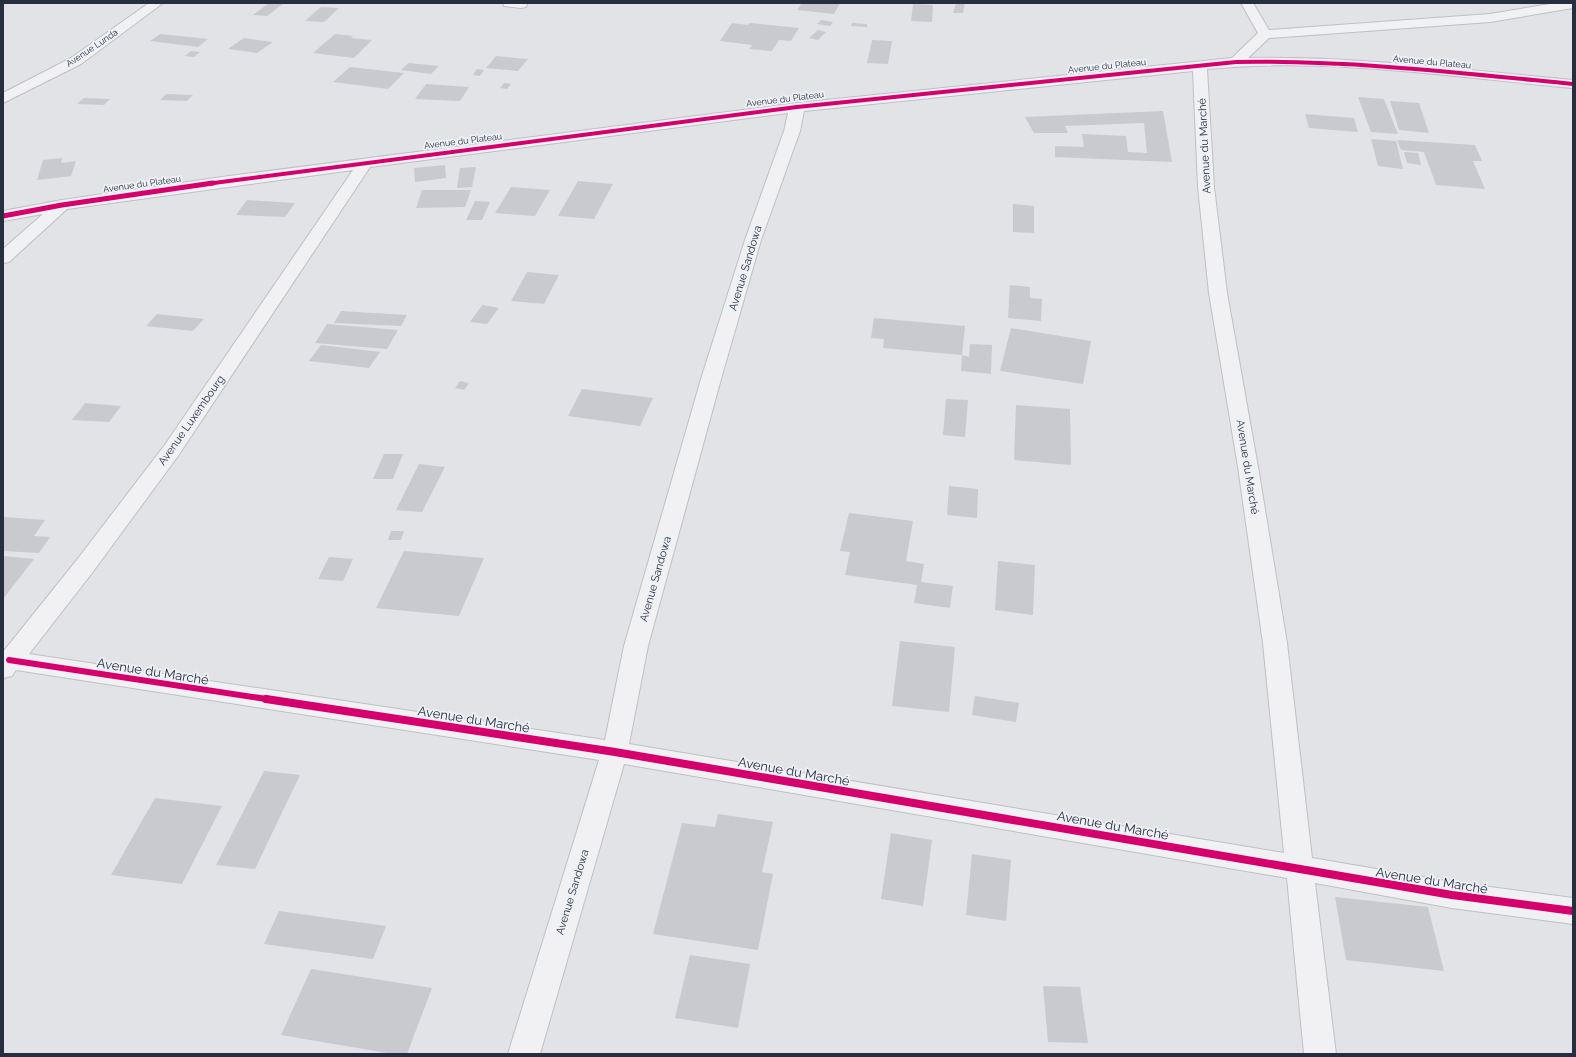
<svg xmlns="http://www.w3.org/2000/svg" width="1576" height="1057" viewBox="0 0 1576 1057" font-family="Raleway,sans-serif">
<rect width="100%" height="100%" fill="#e1e3e7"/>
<!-- building -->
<path fill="#c8cacf" d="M269,3H284L267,16L253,15Z
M802,3H840L834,14L797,10Z
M956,3H965L963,13H953Z
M913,4L933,5L932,22L911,21Z
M321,7L339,8L324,22L305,21Z
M821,20L833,22L830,26L817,24Z
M732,23L748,25L750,23L799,28L791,41L779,40L772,51L749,49L752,45L720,41Z
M852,23L867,24V27L851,26Z
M818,30L826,32L818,40L809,38Z
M160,34L208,39L198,47L150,41Z
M335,34L353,36L351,38L372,40L354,58L313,53Z
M244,38L273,42L257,53L228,49Z
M872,40L892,41L888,64L867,63Z
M191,51L200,52L194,57L185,56Z
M496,56L528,59L518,71L486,68Z
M409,63L439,66L431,74L401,70Z
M350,67L404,73L388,89L333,82Z
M477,69L484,70L480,76L473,75Z
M504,83L511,84L507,89L500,88Z
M426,84L469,87L460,101L415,99Z
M166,94L193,95L187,101L160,100Z
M1358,97L1384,99L1398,134L1371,132Z
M84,98L110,99L104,105L77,104Z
M1390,101L1419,103L1429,133L1399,130Z
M1163,111L1172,162L1055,157V146L1084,147L1082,134L1126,136L1128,152L1147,153L1144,123L1065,126L1068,133H1034L1025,117Z
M1305,114L1354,118L1358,132L1309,128Z
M1371,139L1396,141L1403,169L1378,166Z
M1397,140L1475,145L1482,161H1473L1485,189L1436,185L1424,152L1401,150Z
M1404,152L1418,153L1421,165L1407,163Z
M62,158L61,163L76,161L71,176L37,180L43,160Z
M445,165L446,178L415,182L414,168Z
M476,167L472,187L457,188L460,168Z
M578,181L613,184L594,219L558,216Z
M511,187L550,190L535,216L495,213Z
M422,190H471L465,207L416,208Z
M247,200L295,203L285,217L236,215Z
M475,201L490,202L482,220H466Z
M1013,204L1034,206V233L1013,232Z
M527,272L559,275L544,304L511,301Z
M1010,285L1030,287V298L1042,299L1041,321L1008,318Z
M482,305L499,308L487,324L470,322Z
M341,311L407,315L401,326L334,323Z
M157,314L204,319L193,331L146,326Z
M874,318L965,326L962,355L883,348L884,339L871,338Z
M327,324L398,330L387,349L315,343Z
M1011,328L1091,341L1083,384L1000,371Z
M970,344L992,345L991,374L961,371L962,355L969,357Z
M321,345L380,352L369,368L309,361Z
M460,381L469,383L464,390L455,388Z
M582,389L653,398L640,426L568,416Z
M946,399L968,400L965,437L943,435Z
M85,403L121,406L109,422L72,420Z
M1016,405L1070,409L1071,465L1014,460Z
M384,454H403L393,479H373Z
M419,464L445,467L422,512L396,510Z
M949,486L978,489L977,518L947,515Z
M849,513L913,521L906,561L924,564L921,582L953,586L950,608L914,603L917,585L845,575L850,552L840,551Z
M4,517L45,520L34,536L50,537L39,553L3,551Z
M391,531H404L401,540H388Z
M404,551L484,558L459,616L376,608Z
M3,556L34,559L3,599Z
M329,557L353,559L343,581L318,579Z
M998,561L1035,565L1033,615L995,610Z
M900,641L955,647L949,712L892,706Z
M975,696L1019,703L1016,722L972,715Z
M264,771L300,775L255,869L216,865Z
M155,798L222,806L182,884L111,875Z
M718,814L773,822L762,872L773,874L758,950L653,934L682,823L715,827Z
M891,833L932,840L923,906L881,899Z
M972,854L1011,860L1006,921L966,915Z
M1335,897L1428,907L1444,971L1346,960Z
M279,911L386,926L373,959L264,944Z
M690,955L750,964L738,1028L675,1018Z
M311,969L432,988L407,1054H393L281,1035Z
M1043,986L1080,987L1088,1043L1048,1042Z"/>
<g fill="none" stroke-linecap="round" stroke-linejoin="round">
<!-- minor casing -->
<g stroke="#bec0c4" stroke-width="2">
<path id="minor" d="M149,3H163L81,64L3,103V93L71,58Z
M503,3H527V4L526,7L521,8L504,6Z
M1241,3H1253L1269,30L1490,14L1556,3H1573V8L1490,22L1269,38L1248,58C1357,56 1465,70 1573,80V88C1452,77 1328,57 1207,69L1214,187L1227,293L1258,467L1287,643L1312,858L1452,882L1573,898V924L1452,908L1315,883L1336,1054H1304L1287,878L624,764L540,1054H508L599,760L16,670L12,676L3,678V652L76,561L164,446L353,170L67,209L9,262L3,263V249L43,214L3,221V211L62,200L222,177L797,103L1232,58L1258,33ZM1193,71L1198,187L1209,293L1238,467L1263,643L1284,853L629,744L648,646L721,379L761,240L800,131L804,111ZM788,113L784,131L745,240L701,379L624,646L605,740L29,654L92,573L178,456L370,167Z"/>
</g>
<!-- minor -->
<use href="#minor" fill="#f1f1f3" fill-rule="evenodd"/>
<!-- cycleway-far3 casing -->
<g stroke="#eef1f6" stroke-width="5.5">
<path id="cycleway-far3" d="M206,184L797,107L1236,62C1349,60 1461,73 1573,84"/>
</g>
<!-- cycleway-far2 casing -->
<g stroke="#eef1f6" stroke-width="7">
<path id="cycleway-far2" d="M3,216L62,205L213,183"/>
</g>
<!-- cycleway-far1 casing -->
<g stroke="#eef1f6" stroke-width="8">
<path id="cycleway-far1" d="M9,660L273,700"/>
</g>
<!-- cycleway casing -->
<g stroke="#eef1f6" stroke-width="10">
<path id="cycleway" d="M266,699L615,752L1452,895L1573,911"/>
</g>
<!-- cycleway-far3 -->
<use href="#cycleway-far3" stroke="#d6006c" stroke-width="4"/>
<!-- cycleway-far2 -->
<use href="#cycleway-far2" stroke="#d6006c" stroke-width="5"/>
<!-- cycleway-far1 -->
<use href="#cycleway-far1" stroke="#d6006c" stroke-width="6"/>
<!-- cycleway -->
<use href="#cycleway" stroke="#d6006c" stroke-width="8"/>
</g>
<g text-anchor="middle" stroke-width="3.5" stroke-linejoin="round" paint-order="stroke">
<!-- far-street labels -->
<g font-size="9" fill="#272e40" stroke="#eef1f6">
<text transform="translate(92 48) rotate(-34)" y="3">Avenue Lunda</text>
<text transform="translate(1432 62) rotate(5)" y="3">Avenue du Plateau</text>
<text transform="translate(1107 66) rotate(-6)" y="3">Avenue du Plateau</text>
<text transform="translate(785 99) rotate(-7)" y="3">Avenue du Plateau</text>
<text transform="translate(463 141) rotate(-7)" y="3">Avenue du Plateau</text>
<text transform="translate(142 184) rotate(-8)" y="3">Avenue du Plateau</text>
</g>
<!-- street labels -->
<g font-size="11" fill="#272e40" stroke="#eef1f6">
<text transform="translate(1204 146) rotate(-93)" y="4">Avenue du Marché</text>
<text transform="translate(745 268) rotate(-73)" y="4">Avenue Sandowa</text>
<text transform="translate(191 420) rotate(-55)" y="4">Avenue Luxembourg</text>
<text transform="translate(1248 467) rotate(81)" y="4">Avenue du Marché</text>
<text transform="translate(655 579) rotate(-74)" y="4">Avenue Sandowa</text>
<text transform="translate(572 892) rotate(-73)" y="4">Avenue Sandowa</text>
</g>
<!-- near-street labels -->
<g font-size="13" fill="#272e40" stroke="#eef1f6">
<text transform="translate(153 671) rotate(9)" y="5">Avenue du Marché</text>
<text transform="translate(474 719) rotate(9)" y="5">Avenue du Marché</text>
<text transform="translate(794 771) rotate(10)" y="5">Avenue du Marché</text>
<text transform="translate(1113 825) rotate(10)" y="5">Avenue du Marché</text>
<text transform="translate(1432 880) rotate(9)" y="5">Avenue du Marché</text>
</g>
</g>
<!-- border -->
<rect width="1576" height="1057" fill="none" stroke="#272e40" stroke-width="8"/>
</svg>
